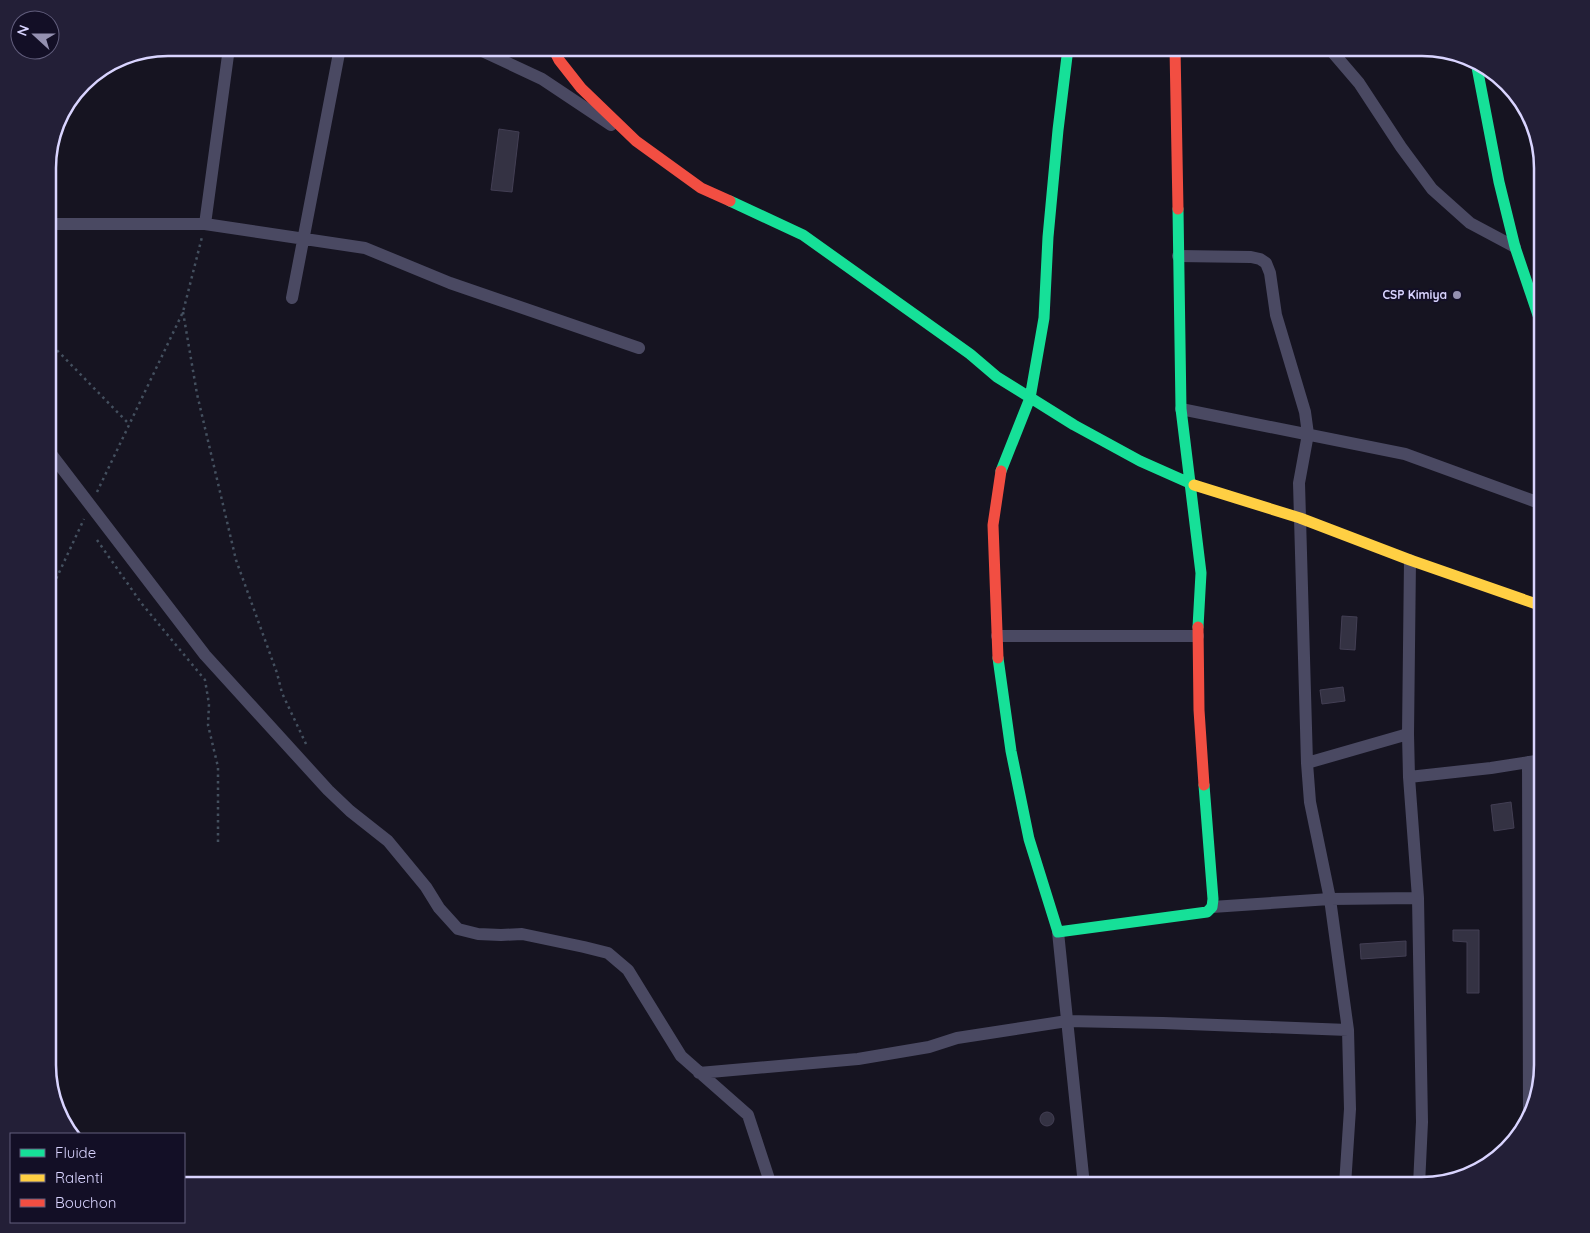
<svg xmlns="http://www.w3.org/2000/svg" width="1590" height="1233" viewBox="0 0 1590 1233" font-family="Quicksand,sans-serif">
<rect width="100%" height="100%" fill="#161421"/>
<!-- building -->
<path fill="#343243" stroke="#433f54" d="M499,129L519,132L512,192L491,190Z
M1342,616L1357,617L1355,650L1340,649Z
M1343,687L1345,701L1322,704L1320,690Z
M1511,802L1514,828L1494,831L1491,805Z
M1453,930H1479V993H1467V942L1453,941Z
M1406,941V956L1361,959L1360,944Z
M1040 1119a7 7 0 1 1 14 0a7 7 0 1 1-14 0Z"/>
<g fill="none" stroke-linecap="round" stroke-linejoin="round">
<!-- path -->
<path stroke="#44505f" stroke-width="2.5" stroke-dasharray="2.5 4" stroke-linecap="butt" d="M183,312L197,394L236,560L277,673L282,693L306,744
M48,341L129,424
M97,492L183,312L202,237
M97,540L142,604L205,680L209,704L208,725L218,767V845
M48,603L50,592L84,519"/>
<!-- street -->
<path stroke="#4a4962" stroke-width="12" d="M476,48L542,79L611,125
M1329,48L1359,83L1401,147L1432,189L1470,223L1515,247
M48,224H205L365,248L450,283L639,348
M205,224L229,48
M1178,256L1251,257L1260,259L1266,263L1270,273L1276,315L1305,412L1308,434L1299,483L1307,763L1310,802L1330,899L1348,1030L1350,1109L1345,1185
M292,298L340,48
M1181,409L1405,454L1542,504
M48,450L205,655L328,790L350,811L388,841L426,887L439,908L458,929L478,934L501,935L522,934L584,947L608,953L628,970L681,1056L748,1115L771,1185
M1410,560L1408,734L1409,777L1418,898L1422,1122L1419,1185
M997,636H1198
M1528,762L1529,1116
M1307,763L1408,734
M1409,777L1491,768L1542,760
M1212,907L1330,899L1418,898
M1058,932L1084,1185
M699,1073L858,1059L929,1047L957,1038L1067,1021L1163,1023L1348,1030"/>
<!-- fast -->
<path stroke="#16e098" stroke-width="11" d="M1476,62L1499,182L1515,247L1542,327
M730,201L803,235L970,354L997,377L1074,425L1140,461L1194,485
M1178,209L1181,409L1201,573L1198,627
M1001,471L1030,398L1044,318L1048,237L1058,130L1068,48
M998,658L1011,751L1029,839L1058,932L1207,912L1212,907L1213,899L1204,785"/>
<!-- slow -->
<path stroke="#ffcf43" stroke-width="11" d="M1194,485L1300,518L1410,560L1542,606"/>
<!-- jam -->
<path stroke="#f24e42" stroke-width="11" d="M553,48L559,60L581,88L636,141L701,188L730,201
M1175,48L1178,209
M1198,627L1199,710L1204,785
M998,658L993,525L1001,471"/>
</g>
<!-- markers -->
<circle fill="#9591b1" stroke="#130f26" stroke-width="2" cx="1457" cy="295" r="5"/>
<g text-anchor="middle" stroke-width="4" stroke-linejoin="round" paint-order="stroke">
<!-- poi labels -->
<g font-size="12" font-weight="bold" fill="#d9d4ff" stroke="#130f26" text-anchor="end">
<text x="1447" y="299">CSP Kimiya</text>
</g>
</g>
<!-- crop -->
<path d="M0 0H1590V1233H0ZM168 56H1422A112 112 0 0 1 1534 168V1065A112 112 0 0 1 1422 1177H168A112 112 0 0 1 56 1065V168A112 112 0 0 1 168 56Z" fill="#231f37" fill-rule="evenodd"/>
<path fill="none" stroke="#d9d4ff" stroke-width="2.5" d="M168 56H1422A112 112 0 0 1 1534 168V1065A112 112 0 0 1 1422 1177H168A112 112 0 0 1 56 1065V168A112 112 0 0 1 168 56Z"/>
<!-- legend -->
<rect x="10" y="1133" width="175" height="90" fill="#130f26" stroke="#625e7d"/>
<rect x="20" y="1149" width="25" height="8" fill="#16e098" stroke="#625e7d"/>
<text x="55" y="1158" font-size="15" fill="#d9d4ff">Fluide</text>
<rect x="20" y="1174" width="25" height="8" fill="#ffcf43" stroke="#625e7d"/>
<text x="55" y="1183" font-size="15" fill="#d9d4ff">Ralenti</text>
<rect x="20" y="1199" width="25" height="8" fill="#f24e42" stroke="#625e7d"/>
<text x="55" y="1208" font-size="15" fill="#d9d4ff">Bouchon</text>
<!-- north arrow -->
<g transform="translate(35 35) rotate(291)"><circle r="24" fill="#130f26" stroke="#625e7d"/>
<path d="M0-4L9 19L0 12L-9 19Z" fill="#9591b1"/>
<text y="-8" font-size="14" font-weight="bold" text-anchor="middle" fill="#d9d4ff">N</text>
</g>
</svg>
